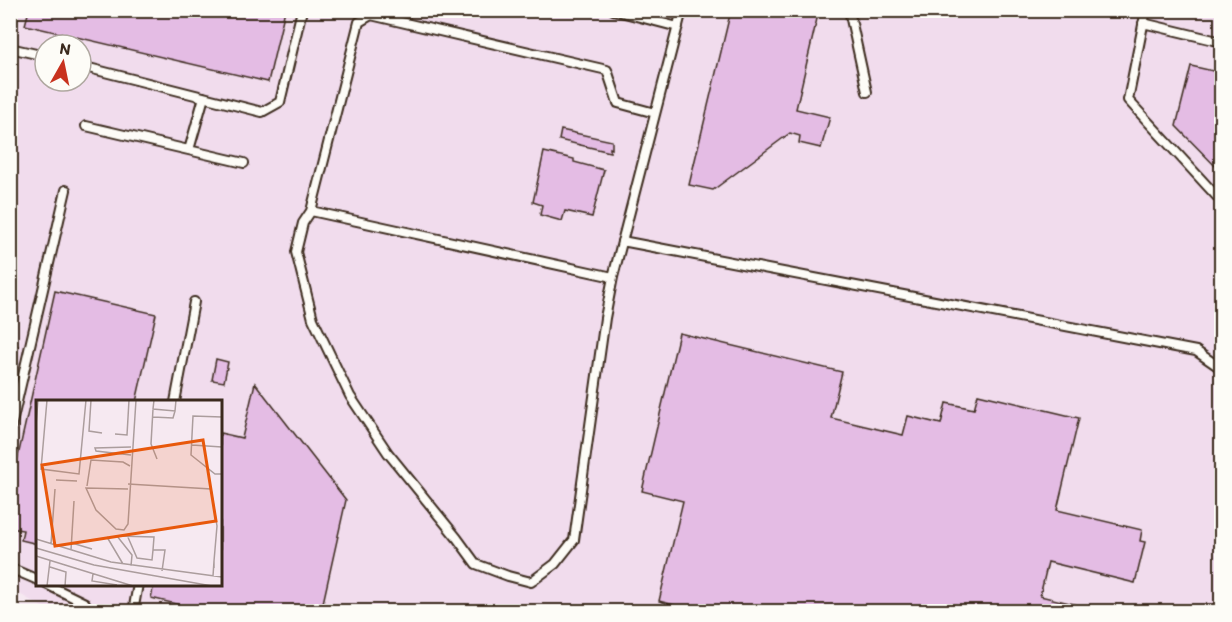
<svg xmlns="http://www.w3.org/2000/svg" width="1232" height="622" viewBox="0 0 1232 622" font-family="Itim,sans-serif">
<rect width="100%" height="100%" fill="#f6e9f1"/>
<filter id="ink" filterUnits="userSpaceOnUse"><feTurbulence type="fractalNoise" baseFrequency=".0167" numOctaves="2"/><feDisplacementMap in="SourceGraphic" scale="12" xChannelSelector="R" yChannelSelector="G"/><feConvolveMatrix kernelMatrix="1 2 1 2 8 2 1 2 1" color-interpolation-filters="sRGB"/></filter>
<g filter="url(#ink)">
<!-- built -->
<path fill="#f1dced" fill-rule="evenodd" d="M11,11H1221V611L51,612L11,589ZM45,45H81V81H45ZM38,402H220V584H38Z"/>
<!-- building -->
<path fill="#e4bce4" stroke="#3b2a1e" stroke-width="1.5" d="M29,10H285L268,82L25,25Z
M731,10H819L796,109L830,117L821,148L799,143L800,136L790,133L713,190L689,185Z
M1191,66L1222,73V173L1176,126Z
M561,130L612,141V149L610,148V152L559,140Z
M544,152L574,159V162L604,170L592,217L565,211L562,221L540,215L542,205L533,202Z
M55,291L156,314L136,402H38V544L21,540L23,530L10,528V492Z
M679,333L842,372L831,418L903,435L908,416L941,424L946,403L974,409L978,394L1079,418L1057,510L1142,530L1140,541L1145,542L1135,583L1048,562L1040,596L1091,608L1090,612H1064L1038,605L1037,612H672L674,605L659,601L683,501L642,491Z
M10,344L18,346L10,380Z
M216,359L228,362L224,382L212,380Z
M255,383L346,500L321,612H209L151,598L154,584H220V433L242,438Z"/>
<g fill="none" stroke-linecap="round" stroke-linejoin="round">
<!-- service casing -->
<g stroke="#3b2a1e" stroke-width="12">
<path id="service" d="M613,10L678,27
M849,10L867,92
M1146,10L1128,100L1222,202
M1143,23L1222,42
M10,48L45,56
M81,66L262,112L280,102L302,10
M86,126L244,163
M189,150L204,97
M311,211L359,22L371,15L607,70L618,103L655,113
M622,241L1196,351L1222,369
M613,277L311,211L303,223L296,252L313,319L350,396L388,453L457,538L476,564L508,576L531,582L555,564L574,540L605,318L613,277L682,10
M175,402L194,302
M10,432L66,190
M10,568L38,580
M46,584L85,603
M396,611L397,612
M133,612L138,584"/>
</g>
<!-- service -->
<use href="#service" stroke="#fdfcf7" stroke-width="8"/>
</g>
</g>
<!-- overview -->
<g transform="translate(36 400)">
<rect width="186" height="186" fill="#f6e9f1"/>
<path fill="none" stroke="#ab9d9d" stroke-width="1.5" d="M11,0L5,69L43,74L50,0M55,0L53,31L66,33M118,0L117,9L139,11L140,0M117,9L115,44L121,59M117,17L137,18L139,11M186,17L157,16L155,55L179,74H186M0,25L2,0M79,34L91,35L93,0M156,45L186,47M95,47L59,48L60,51L95,55M20,80L41,81M0,81V109M92,84L175,89L181,126L178,161M51,86L55,60L87,62L94,66M92,89L50,88L60,110L80,129L88,130L92,124L100,0M91,135L101,158L116,160L117,150M71,137L87,164M0,139L75,162L186,177M36,143L56,149M15,144L19,89M0,148L58,165L176,186M35,150L38,101M0,156L97,186M95,166L96,155L81,136L118,137L117,150H129L126,171M14,167L30,172L29,186M57,174L56,181L81,185M177,176L178,161V168M11,186L14,161"/>
<path fill="#e8590c" fill-opacity="0.15" stroke="#e8590c" stroke-width="3" d="M167,40L180,121L19,146L6,65Z"/>
<rect width="186" height="186" fill="none" stroke="#3b2a1e" stroke-width="3"/>
</g>
<!-- margin -->
<rect width="1232" height="622" fill="none" stroke="#fdfcf7" stroke-width="36"/>
<rect x="18" y="18" width="1196" height="586" fill="none" stroke="#3b2a1e" stroke-width="2" filter="url(#ink)"/>
<!-- north arrow -->
<g transform="translate(63 63) rotate(9)"><circle r="28" fill="#fdfcf7" stroke="#afa8a0" stroke-width="1.5"/>
<path d="M0-4.5L10 22L0 15L-10 22Z" fill="#c8321e"/>
<text y="-9" font-size="16" font-weight="bold" text-anchor="middle" fill="#3b2a1e">N</text>
</g>
</svg>
